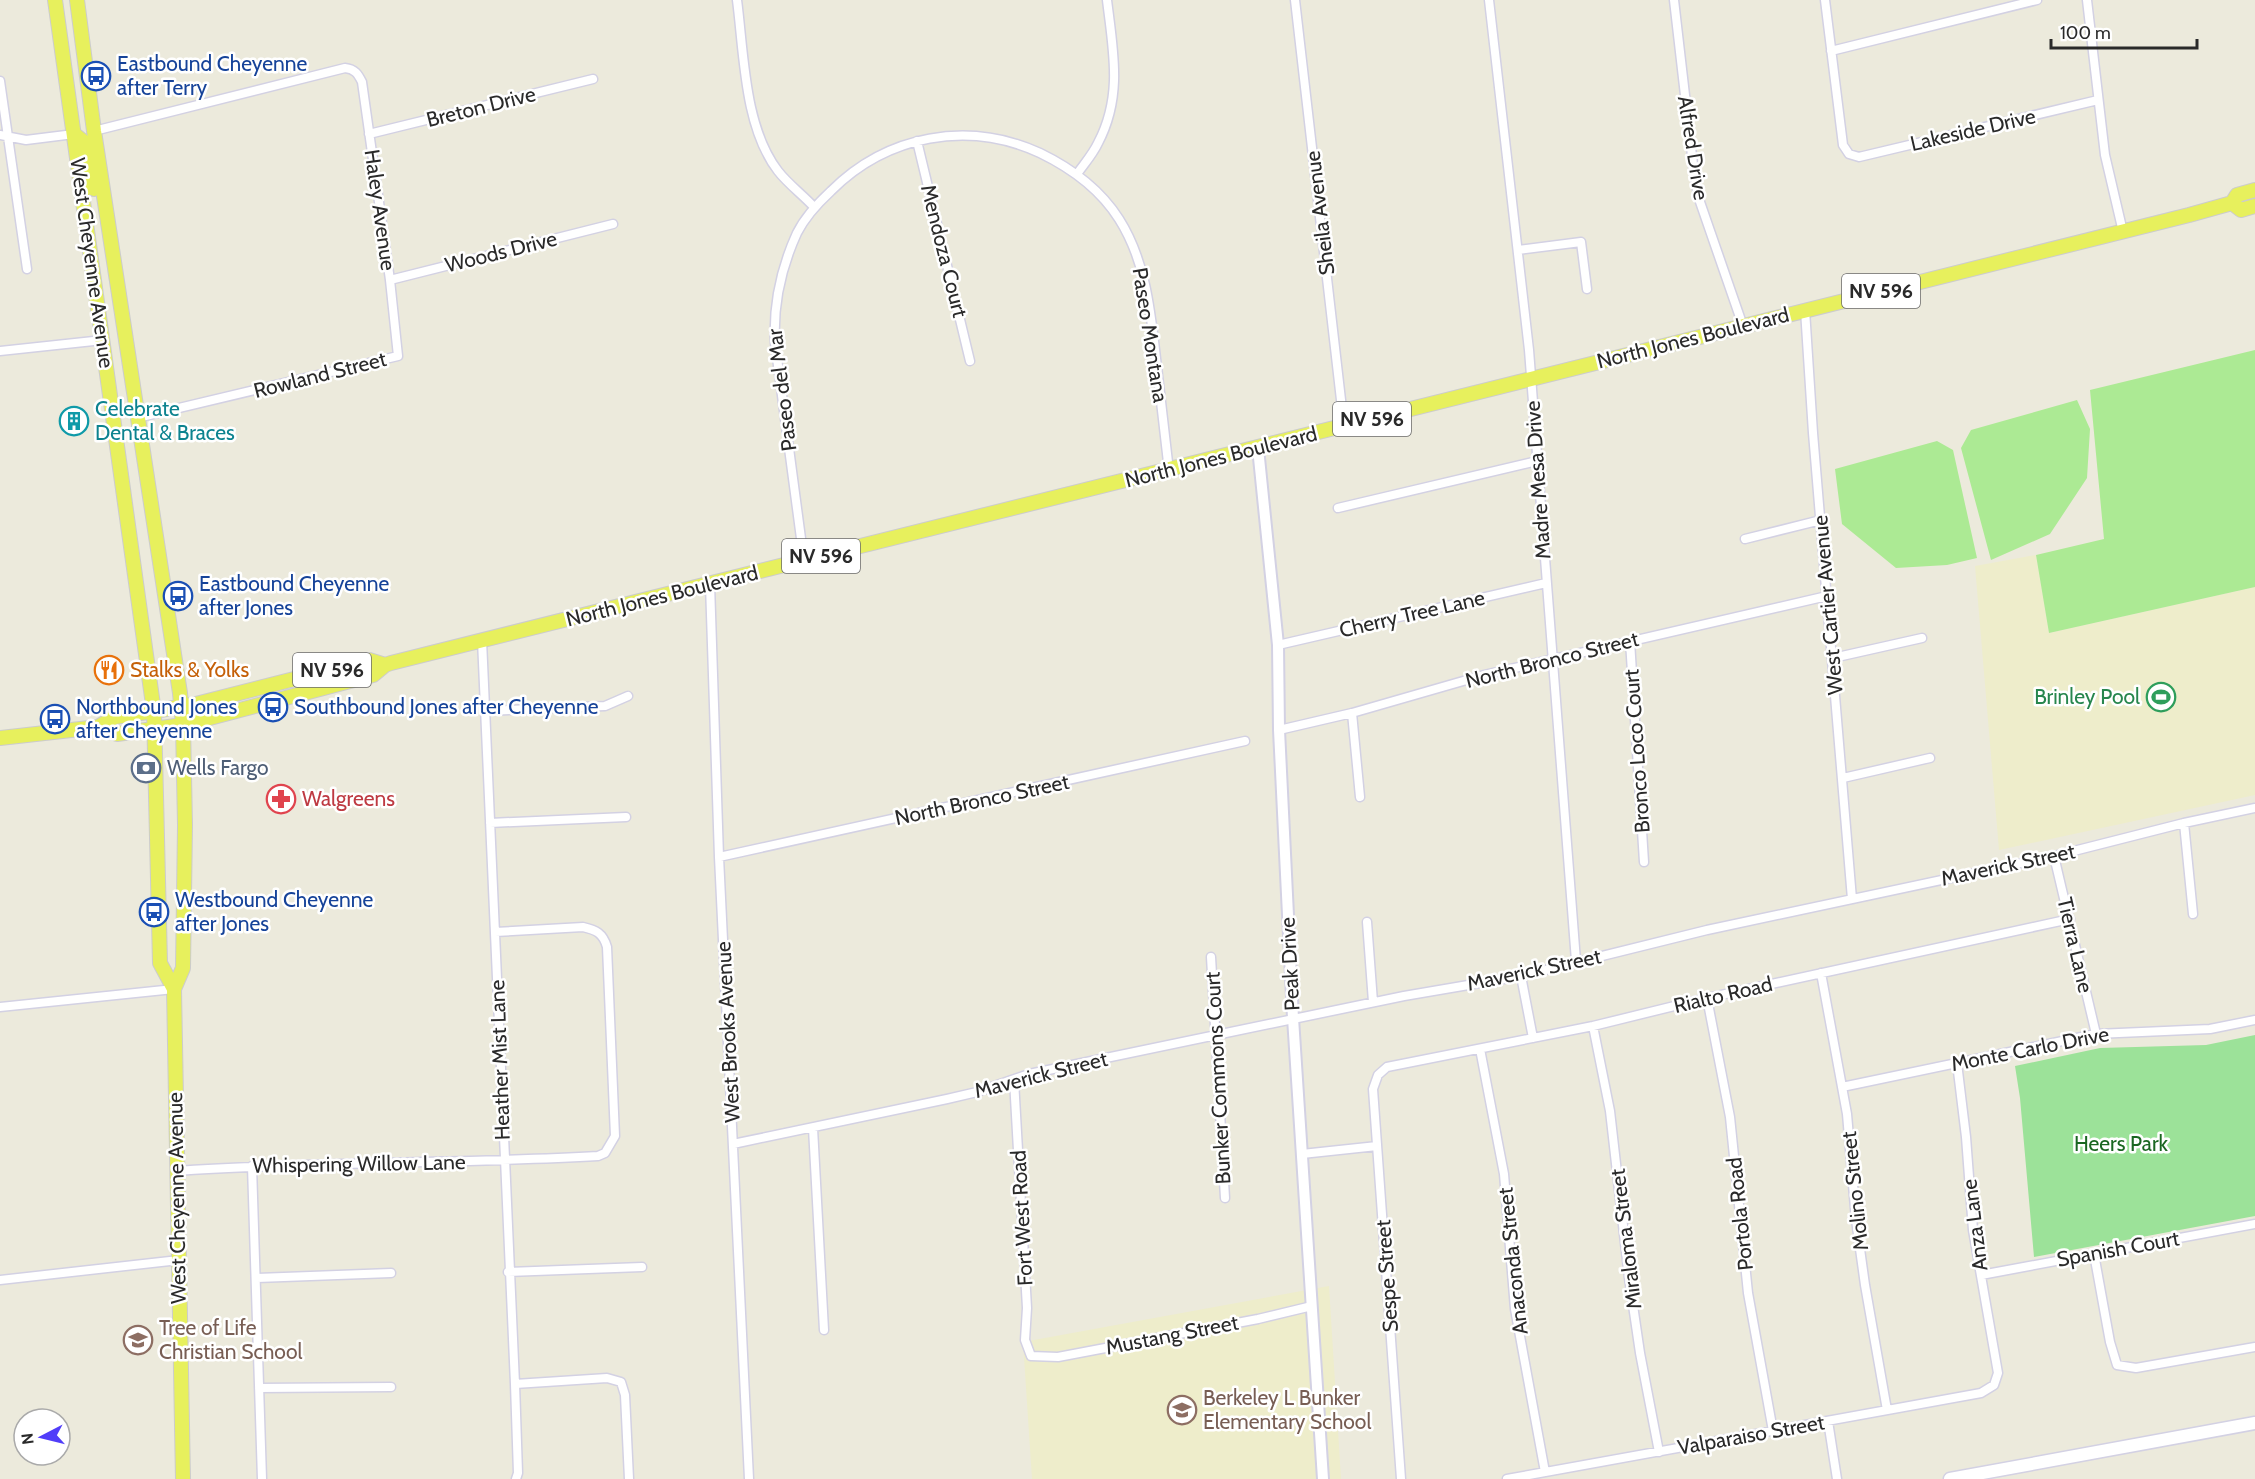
<svg xmlns="http://www.w3.org/2000/svg" width="2255" height="1479" viewBox="0 0 2255 1479" font-family="Cabin,sans-serif">
<rect width="100%" height="100%" fill="#eceadc"/>
<!-- education -->
<path fill="#eeedcb" d="M2036,555L2049,633L2255,587V795L1999,850L1975,566Z
M1329,1286L1341,1479H1032L1023,1342Z"/>
<!-- green -->
<path fill="#9ce299" d="M2255,1035V1216L2034,1257L2020,1098L2015,1066L2100,1048L2206,1045Z"/>
<!-- pitch -->
<path fill="#acea94" d="M2255,350V587L2049,633L2036,555L2104,539L2090,390Z
M2077,400L2090,429L2087,478L2050,534L1991,560L1961,448L1971,430Z
M1937,441L1953,450L1977,558L1947,565L1896,568L1842,524L1835,469Z"/>
<g fill="none" stroke-linecap="round" stroke-linejoin="round">
<!-- minor casing -->
<g stroke="#d3d1e3" stroke-width="11">
<path id="minor" d="M737,0C744,53 744,127 778,171C788,184 803,195 814,207
M1295,0L1344,426
M1489,0L1529,350L1576,961
M1674,0L1694,173L1699,199L1743,326
M1825,0L1843,145L1849,154L1859,157L2098,100
M2087,0L2105,155L2123,232
M1831,51L2037,0
M0,81L27,269
M94,131L345,68C355,69 358,74 362,82L390,280L398,356L137,418
M369,134L593,79
M0,135L26,140L74,134
M917,141L970,361
M1077,174C1084,164 1093,154 1098,143C1123,96 1113,50 1107,0
M1518,250L1581,242L1587,289
M390,280L613,224
M1805,310L1813,433L1852,899
M0,351L103,340
M1338,508L1537,461
M1745,539L1821,520
M804,561L775,343C773,304 781,268 797,233C805,217 818,203 831,191C887,135 968,120 1040,153C1071,168 1100,189 1119,219C1147,263 1151,316 1157,367C1161,401 1165,436 1169,471
M710,584L719,857L749,1479
M482,640L515,1384L518,1473L516,1479
M1630,641L1644,862
M1278,645L1546,583
M1833,658L1922,638
M485,711L605,706L628,696
M1352,713L1360,797
M1279,730L1352,713L1484,675L1827,596
M1843,778L1930,758
M490,823L626,817
M2184,823L2193,914
M2054,856L2096,1034
M719,857L1245,741
M1367,922L1373,1002
M1211,957L1225,1198
M1821,973L1847,1114L1856,1220L1865,1285L1887,1410
M1521,976L1533,1038
M1707,998L1730,1117L1748,1293L1773,1431
M0,1007L174,989
M1593,1026L1610,1111L1629,1278L1640,1353L1659,1452
M1480,1049L1504,1174L1515,1309L1545,1472
M1014,1080L1027,1308L1025,1340L1031,1356L1058,1357L1258,1319L1312,1306
M1842,1087L2096,1034L2210,1029L2255,1020
M813,1128L824,1330
M733,1144L947,1099L977,1092L1029,1074L1404,996L1521,976L1707,930L2054,856L2184,823L2255,808
M1302,1154L1377,1146
M252,1166L262,1479
M177,1171C317,1161 458,1164 598,1156L605,1153L615,1136L607,947C603,933 596,930 583,927L495,932
M2094,1254L2110,1342L2117,1365L2136,1368L2255,1347
M508,1272L642,1267
M1981,1275L2255,1224
M257,1278L391,1273
M0,1280L179,1260
M515,1384L607,1378L621,1382L625,1395L629,1479
M259,1388L391,1387
M1828,1421L1837,1479
M1401,1479L1373,1089L1378,1075L1387,1067L1593,1026L1707,998L2070,919
M1507,1479L1981,1393L1994,1385L1998,1373L1973,1230L1966,1137L1957,1063"/>
</g>
<!-- tertiary casing -->
<g stroke="#d3d1e3" stroke-width="14">
<path id="tertiary" d="M1258,448L1278,645L1279,730L1293,1018L1323,1479"/>
</g>
<!-- secondary casing -->
<g stroke="#d3d1e3" stroke-width="15">
<path id="secondary" d="M1950,1479L2255,1423"/>
</g>
<!-- primary casing -->
<g stroke="#ccc" stroke-width="16">
<path id="primary" d="M55,0L154,712L160,963L174,989
M77,0L94,131L180,693L183,725L185,825L183,968L174,989L183,1479
M74,134L84,142L94,189
M2232,203L2241,210L2255,206
M98,727L117,734L183,725L373,675L385,665L391,663L2189,215L2232,203L2237,195L2255,190
M0,738L98,727L115,717L192,705L369,660L385,665"/>
</g>
<!-- minor -->
<use href="#minor" stroke="#fff" stroke-width="8"/>
<!-- tertiary -->
<use href="#tertiary" stroke="#fff" stroke-width="10"/>
<!-- secondary -->
<use href="#secondary" stroke="#fff" stroke-width="12"/>
<!-- primary -->
<use href="#primary" stroke="#e7f05d" stroke-width="14"/>
</g>
<!-- icons -->
<defs>
<g id="bus-ring" transform="scale(1.5)"><circle r="9.5" fill="#fff" stroke="#1a4fb4" stroke-width="1.5"/><path d="M-5-6H5V4H4V6H2V4H-2V6H-4V4H-5ZM-3.5-4V0h7V-4ZM-3.5 1.2v1.5H-2V1.2ZM2 1.2v1.5H3.5V1.2Z" fill="#1a4fb4"/></g>
<g id="building-ring" transform="scale(1.5)"><circle r="9.5" fill="#fff" stroke="#0f9aa8" stroke-width="1.5"/><path d="M-4-6H4V6H1V3H-1V6H-4ZM-2.5-4.3h1.7v1.8h-1.7ZM.8-4.3h1.7v1.8H.8ZM-2.5-1h1.7V.8h-1.7ZM.8-1h1.7V.8H.8Z" fill="#0f9aa8"/></g>
<g id="restaurant-ring" transform="scale(1.5)"><circle r="9.5" fill="#fff" stroke="#e8710a" stroke-width="1.5"/><path d="M-5-6h1v4h1v-4h1v4h1v-4h1v5L-1.5 .5V6h-2V.5L-5-1ZM5-6V6H3V1.5H1.5Q1.5-4 5-6Z" fill="#e8710a"/></g>
<g id="stadium-ring" transform="scale(1.5)"><circle r="9.5" fill="#fff" stroke="#2e9e5b" stroke-width="1.5"/><path d="M0-5a6.5 5 0 1 0 0 10a6.5 5 0 1 0 0-10ZM-3.5-1.8h7v3.6h-7Z" fill="#2e9e5b"/></g>
<g id="bank-ring" transform="scale(1.5)"><circle r="9.5" fill="#fff" stroke="#5c6f8a" stroke-width="1.5"/><path d="M-6-4H6V4H-6ZM0-2.3a2.3 2.3 0 1 0 0 4.6a2.3 2.3 0 1 0 0-4.6Z" fill="#5c6f8a"/></g>
<g id="pharmacy-ring" transform="scale(1.5)"><circle r="9.5" fill="#fff" stroke="#e0444e" stroke-width="1.5"/><path d="M-2-6h4v4h4v4h-4v4h-4v-4h-4v-4h4Z" fill="#e0444e"/></g>
<g id="school-ring" transform="scale(1.5)"><circle r="9.5" fill="#fff" stroke="#8d6e63" stroke-width="1.5"/><path d="M0-5L7-2L0 1L-7-2ZM-4 1L0 2.5L4 1V4Q0 6-4 4Z" fill="#8d6e63"/></g>
</defs>
<g fill-rule="evenodd">
<use href="#bus-ring" x="96" y="76"/>
<use href="#building-ring" x="74" y="421"/>
<use href="#bus-ring" x="178" y="596"/>
<use href="#restaurant-ring" x="109" y="670"/>
<use href="#stadium-ring" x="2161" y="697"/>
<use href="#bus-ring" x="273" y="707"/>
<use href="#bus-ring" x="55" y="719"/>
<use href="#bank-ring" x="146" y="768"/>
<use href="#pharmacy-ring" x="281" y="799"/>
<use href="#bus-ring" x="154" y="912"/>
<use href="#school-ring" x="138" y="1340"/>
<use href="#school-ring" x="1182" y="1410"/>
</g>
<g text-anchor="middle" stroke-width="5" stroke-linejoin="round" paint-order="stroke">
<!-- shield labels -->
<g fill="#fff" stroke="#6a6a6a" stroke-width="1.5">
<rect x="1842" y="274" width="78" height="34" rx="4.5"/>
<rect x="1333" y="402" width="78" height="34" rx="4.5"/>
<rect x="782" y="539" width="78" height="34" rx="4.5"/>
<rect x="293" y="653" width="78" height="34" rx="4.5"/>
</g>
<g font-size="20" font-weight="bold" fill="#2a2a2a">
<text x="1881" y="298">NV 596</text>
<text x="1372" y="426">NV 596</text>
<text x="821" y="563">NV 596</text>
<text x="332" y="677">NV 596</text>
</g>
<!-- transit labels -->
<g font-size="21" fill="#164399" stroke="#fff" text-anchor="start">
<text x="117" y="71">Eastbound Cheyenne<tspan x="117" dy="24">after Terry</tspan></text>
<text x="199" y="591">Eastbound Cheyenne<tspan x="199" dy="24">after Jones</tspan></text>
<text x="76" y="714">Northbound Jones<tspan x="76" dy="24">after Cheyenne</tspan></text>
<text x="294" y="714">Southbound Jones after Cheyenne</text>
<text x="175" y="907">Westbound Cheyenne<tspan x="175" dy="24">after Jones</tspan></text>
</g>
<!-- street labels -->
<g font-size="21" fill="#2a2a2a" stroke="#fff">
<text transform="translate(481 107) rotate(-14)" y="7">Breton Drive</text>
<text transform="translate(1973 130) rotate(-13)" y="7">Lakeside Drive</text>
<text transform="translate(1693 148) rotate(81)" y="7">Alfred Drive</text>
<text transform="translate(380 210) rotate(82)" y="7">Haley Avenue</text>
<text transform="translate(1320 213) rotate(-97)" y="7">Sheila Avenue</text>
<text transform="translate(944 251) rotate(76)" y="7">Mendoza Court</text>
<text transform="translate(501 252) rotate(-14)" y="7">Woods Drive</text>
<text transform="translate(92 263) rotate(82)" y="7">West Cheyenne Avenue</text>
<text transform="translate(1150 335) rotate(81)" y="7">Paseo Montana</text>
<text transform="translate(1693 338) rotate(-14)" y="7">North Jones Boulevard</text>
<text transform="translate(320 375) rotate(-14)" y="7">Rowland Street</text>
<text transform="translate(782 390) rotate(-97)" y="7">Paseo del Mar</text>
<text transform="translate(1221 457) rotate(-14)" y="7">North Jones Boulevard</text>
<text transform="translate(1538 480) rotate(-94)" y="7">Madre Mesa Drive</text>
<text transform="translate(662 596) rotate(-14)" y="7">North Jones Boulevard</text>
<text transform="translate(1828 605) rotate(-95)" y="7">West Cartier Avenue</text>
<text transform="translate(1412 614) rotate(-13)" y="7">Cherry Tree Lane</text>
<text transform="translate(1552 660) rotate(-14)" y="7">North Bronco Street</text>
<text transform="translate(1637 751) rotate(-94)" y="7">Bronco Loco Court</text>
<text transform="translate(982 800) rotate(-12)" y="7">North Bronco Street</text>
<text transform="translate(2008 865) rotate(-12)" y="7">Maverick Street</text>
<text transform="translate(2075 945) rotate(77)" y="7">Tierra Lane</text>
<text transform="translate(1290 964) rotate(-93)" y="7">Peak Drive</text>
<text transform="translate(1534 970) rotate(-12)" y="7">Maverick Street</text>
<text transform="translate(1723 995) rotate(-13)" y="7">Rialto Road</text>
<text transform="translate(728 1032) rotate(-93)" y="7">West Brooks Avenue</text>
<text transform="translate(2030 1049) rotate(-11)" y="7">Monte Carlo Drive</text>
<text transform="translate(500 1060) rotate(-92)" y="7">Heather Mist Lane</text>
<text transform="translate(1041 1075) rotate(-14)" y="7">Maverick Street</text>
<text transform="translate(1218 1078) rotate(-93)" y="7">Bunker Commons Court</text>
<text transform="translate(359 1164) rotate(-1)" y="7">Whispering Willow Lane</text>
<text transform="translate(1855 1191) rotate(-96)" y="7">Molino Street</text>
<text transform="translate(177 1198) rotate(-91)" y="7">West Cheyenne Avenue</text>
<text transform="translate(1740 1214) rotate(-96)" y="7">Portola Road</text>
<text transform="translate(1022 1218) rotate(-93)" y="7">Fort West Road</text>
<text transform="translate(1975 1225) rotate(-97)" y="7">Anza Lane</text>
<text transform="translate(1626 1239) rotate(-97)" y="7">Miraloma Street</text>
<text transform="translate(2118 1249) rotate(-10)" y="7">Spanish Court</text>
<text transform="translate(1513 1261) rotate(-96)" y="7">Anaconda Street</text>
<text transform="translate(1387 1276) rotate(-94)" y="7">Sespe Street</text>
<text transform="translate(1172 1335) rotate(-11)" y="7">Mustang Street</text>
<text transform="translate(1751 1435) rotate(-10)" y="7">Valparaiso Street</text>
</g>
<!-- culture labels -->
<g font-size="21" fill="#0d838f" stroke="#fff" text-anchor="start">
<text x="95" y="416">Celebrate<tspan x="95" dy="24">Dental &amp; Braces</tspan></text>
</g>
<!-- food labels -->
<g font-size="21" fill="#c56008" stroke="#fff" text-anchor="start">
<text x="130" y="677">Stalks &amp; Yolks</text>
</g>
<!-- leisure labels -->
<g font-size="21" fill="#27864d" stroke="#fff" text-anchor="end">
<text x="2140" y="704">Brinley Pool</text>
</g>
<!-- service labels -->
<g font-size="21" fill="#4e5e75" stroke="#fff" text-anchor="start">
<text x="167" y="775">Wells Fargo</text>
</g>
<!-- health labels -->
<g font-size="21" fill="#be3a42" stroke="#fff" text-anchor="start">
<text x="302" y="806">Walgreens</text>
</g>
<!-- park labels -->
<g font-size="21" fill="#1a6721" stroke="#fff">
<text x="2121" y="1151">Heers Park</text>
</g>
<!-- education labels -->
<g font-size="21" fill="#785e54" stroke="#fff" text-anchor="start">
<text x="159" y="1335">Tree of Life<tspan x="159" dy="24">Christian School</tspan></text>
<text x="1203" y="1405">Berkeley L Bunker<tspan x="1203" dy="24">Elementary School</tspan></text>
</g>
</g>
<!-- north arrow -->
<g transform="translate(42 1437) rotate(263)"><circle r="28" fill="#ffffff" stroke="#aaaaaa" stroke-width="1.5"/>
<path d="M0-4.5L10 22L0 15L-10 22Z" fill="#513df9"/>
<text y="-9" font-size="16" font-weight="bold" text-anchor="middle" fill="#2a2a2a">N</text>
</g>
<!-- scale -->
<path d="M2051 39v9h146v-9" fill="none" stroke="#2a2a2a" stroke-width="3"/>
<text x="2060" y="39" font-size="18" fill="#2a2a2a" stroke="#ffffff" stroke-width="4.5" paint-order="stroke">100 m</text>
</svg>
